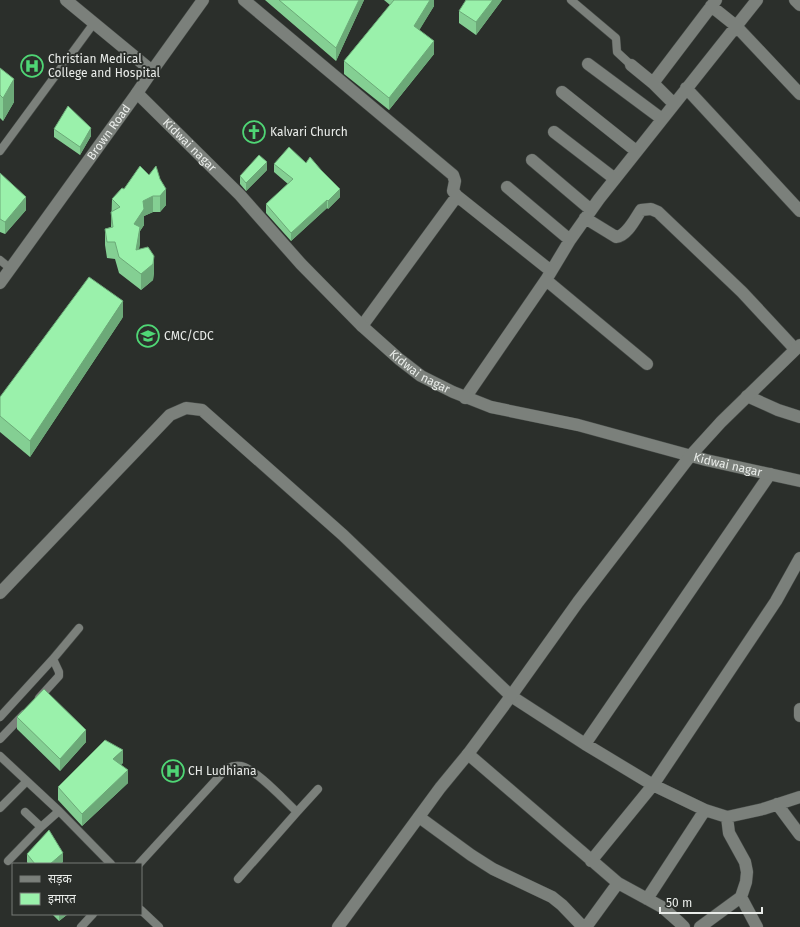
<svg xmlns="http://www.w3.org/2000/svg" width="800" height="927" viewBox="0 0 800 927" font-family="'Fira Sans','Noto Sans Devanagari',sans-serif">
<rect width="100%" height="100%" fill="#2b2f2b"/>
<g fill="none" stroke-linecap="round" stroke-linejoin="round">
<!-- lane casing -->
<g stroke="#464a47" stroke-width="9">
<path id="lane" d="M571,0L616,38L617,52L631,65
M0,151L94,23
M0,260L11,269
M39,698L59,676V672L53,659L79,628
M0,717L53,659
M0,739L24,714
M0,756L59,811L111,864
M0,808L26,782
M297,812L318,789
M41,827L59,811
M8,861L41,827L25,812
M139,864L226,769C231,766 235,765 241,766C256,769 285,801 297,812L238,879
M141,910L159,927
M81,927L93,914"/>
</g>
<!-- street casing -->
<g stroke="#464a47" stroke-width="13">
<path id="street" d="M244,0L453,175L455,181L453,191L457,196L551,271
M795,0L800,5
M711,6L736,26L800,94
M588,64L662,119
M631,65L653,83
M152,71L203,0
M686,88L800,211
M562,92L636,151
M674,104L653,83L716,0
M554,132L615,179
M532,160L591,210
M507,187L570,240
M585,218L616,237C627,236 635,219 641,210L651,209L658,212L742,292L795,349
M546,280L647,364
M362,326L457,196
M747,396L778,410L800,417
M465,398L546,280L570,240L599,199L757,0
M0,593L170,415L186,408L202,410L343,535L511,696L585,744L653,785L705,810L727,817L763,809L800,797
M800,709V716
M585,744L770,474
M468,754L618,883L662,907L679,922L684,927
M777,804L800,835
M419,817L471,855L493,869L552,897L562,905L583,927
M727,817L729,833L745,862L747,872L746,882L741,897L757,927
M591,861L653,785L776,601L800,558
M647,899L705,810
M586,927L618,883
M700,927L741,897"/>
</g>
<!-- secondary casing -->
<g stroke="#464a47" stroke-width="13">
<g id="secondary">
<path id="s1" d="M137,93L240,195L301,264L362,326L399,359L421,376L453,392L491,407L578,425L706,460L800,481"/>
<path id="s2" d="M0,283L137,93L152,71L66,0"/>
<path d="M338,927L440,788L468,754L511,696L578,602L691,455L721,422L800,345"/>
</g>
</g>
<!-- lane -->
<use href="#lane" stroke="#7b807b" stroke-width="8"/>
<!-- street -->
<use href="#street" stroke="#7b807b" stroke-width="12"/>
<!-- secondary -->
<use href="#secondary" stroke="#7b807b" stroke-width="12"/>
</g>
<!-- wall -->
<path fill="#84cf93" d="M265,0H364L336,61Z
M384,0H434V6L419,30L434,54L389,110L344,74V61L390,5Z
M502,0L476,35L459,23V11Z
M0,68L14,102L3,121L0,118Z
M54,129L91,136L80,155L54,137Z
M274,164L340,197L328,209L327,208L291,241L266,213V204L288,184L274,172Z
M267,170L246,191L240,184V176Z
M0,173L26,210L5,234L0,232Z
M149,175L166,205L160,212H153L144,216V225L140,231V243L139,249L154,272L153,280L141,290L119,273L115,259L107,258L105,245V229L111,227L112,199L124,189Z
M123,317L30,457L0,432V397Z
M17,717L86,742L60,771L17,729Z
M123,763L121,765L128,783L82,826L58,800V787Z
M27,854L63,862L60,864H28L27,862Z
M52,914H68L59,921Z"/>
<!-- shaded-wall -->
<path fill="#6ca978" d="M359,0H364L336,61V48Z
M430,0H434V6L414,39V26Z
M493,0H502L476,35V22Z
M434,41V54L389,110V98Z
M14,79V102L3,121V98Z
M91,128V136L80,155V147Z
M267,162V170L246,191V183Z
M166,189V205L160,212V196Z
M340,189V197L328,209V201Z
M153,196V212L144,216V225L140,231V243L136,266V250L134,224L143,201Z
M26,197V210L5,234V222Z
M327,200V208L291,241V233Z
M154,256V272L153,280L141,290V274Z
M123,301V317L30,457V441Z
M86,730V742L60,771V759Z
M123,750V763L113,771V759Z
M128,770V783L82,826V814Z
M63,853V862L60,864H50Z
M59,914H68L59,921Z"/>
<!-- building -->
<path fill="#9af1ab" stroke="#6ca978" d="M279,0H359L336,48Z
M394,0H430L414,26L434,41L389,98L344,61Z
M466,0H493L476,22L459,11Z
M0,68L14,79L3,98L0,95Z
M68,106L91,128L80,147L54,129Z
M289,147L306,163L310,157L321,170L340,189L328,201L327,200L291,233L266,204L293,179L274,164Z
M259,155L267,162L246,183L240,176Z
M140,166L149,175L156,166L160,179L166,189L160,196H153L143,201L144,209L134,224L140,227L136,250L148,247L154,256L153,264L141,274L119,257L115,242H107L105,229L113,227L111,212L120,207L112,199L122,188L124,189Z
M0,173L26,197L5,222L0,219Z
M89,277L123,301L30,441L0,416V397Z
M44,689L86,730L60,759L17,717Z
M105,740L123,750L113,759L128,770L82,814L58,787Z
M49,830L63,853L50,864H35L27,854Z"/>
<!-- icons -->
<defs>
<g id="hospital-ring" transform="scale(1.15)"><circle r="9.5" fill="#2b2f2b" stroke="#4fd675" stroke-width="1.5"/><path d="M-5-5h3v3.5h4V-5h3V5h-3V1.5h-4V5h-3Z" fill="#4fd675"/></g>
<g id="church-ring" transform="scale(1.15)"><circle r="9.5" fill="#2b2f2b" stroke="#4fd675" stroke-width="1.5"/><path d="M-1.2-6h2.4v3.5h3.3v2.4h-3.3V6h-2.4V-.1h-3.3v-2.4h3.3Z" fill="#4fd675"/></g>
<g id="university-ring" transform="scale(1.15)"><circle r="9.5" fill="#2b2f2b" stroke="#4fd675" stroke-width="1.5"/><path d="M0-5L7-2L0 1L-7-2ZM-4 1L0 2.5L4 1V4Q0 6-4 4Z" fill="#4fd675"/></g>
</defs>
<g fill-rule="evenodd">
<use href="#hospital-ring" x="32" y="66"/>
<use href="#church-ring" x="254" y="132"/>
<use href="#university-ring" x="148" y="336"/>
<use href="#hospital-ring" x="173" y="771"/>
</g>
<g text-anchor="middle" stroke-width="4" stroke-linejoin="round" paint-order="stroke">
<!-- poi labels -->
<g font-size="12" fill="#e9ece9" stroke="#2b2f2b" text-anchor="start">
<text x="48" y="63">Christian Medical<tspan x="48" dy="14">College and Hospital</tspan></text>
<text x="270" y="136">Kalvari Church</text>
<text x="164" y="340">CMC/CDC</text>
<text x="188" y="775">CH Ludhiana</text>
</g>
<!-- street labels -->
<g font-size="12" fill="#e9ece9" stroke="#2b2f2b">
<text dy="4" stroke="none"><textPath href="#s2" startOffset="186">Brown Road</textPath></text>
<text dy="4" stroke="none"><textPath href="#s1" startOffset="74">Kidwai nagar</textPath></text>
<text dy="4" stroke="none"><textPath href="#s1" startOffset="398">Kidwai nagar</textPath></text>
<text dy="4" stroke="none"><textPath href="#s1" startOffset="722">Kidwai nagar</textPath></text>
</g>
</g>
<!-- legend -->
<rect x="12" y="863" width="130" height="52" fill="#2b2f2b" stroke="#777b77"/>
<rect x="20" y="876" width="20" height="6" fill="#7b807b" stroke="#777b77"/>
<text x="48" y="883" font-size="12" fill="#e9ece9">सड़क</text>
<rect x="20" y="893" width="20" height="12" fill="#9af1ab" stroke="#777b77"/>
<text x="48" y="903" font-size="12" fill="#e9ece9">इमारत</text>
<!-- scale -->
<path d="M660 907v6h102v-6" fill="none" stroke="#e9ece9" stroke-width="2"/>
<text x="666" y="907" font-size="12" fill="#e9ece9" stroke="#2b2f2b" stroke-width="3" paint-order="stroke">50 m</text>
</svg>
